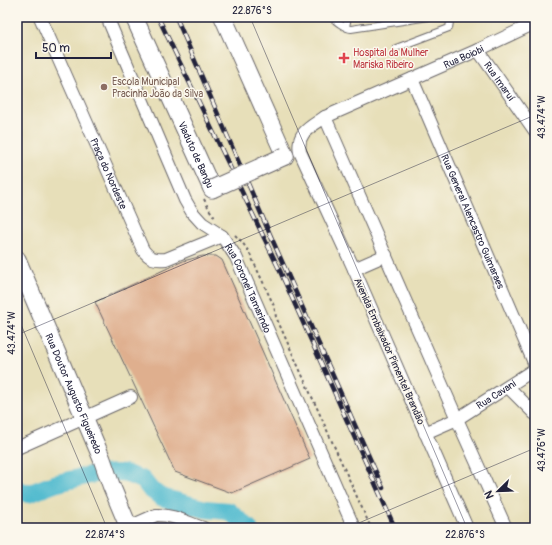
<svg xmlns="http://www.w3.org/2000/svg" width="552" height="545" viewBox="0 0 552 545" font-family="Pangolin,sans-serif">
<rect width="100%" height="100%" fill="#fbf7ec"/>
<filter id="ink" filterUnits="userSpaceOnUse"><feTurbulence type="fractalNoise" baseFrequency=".025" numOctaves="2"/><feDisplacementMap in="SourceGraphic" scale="8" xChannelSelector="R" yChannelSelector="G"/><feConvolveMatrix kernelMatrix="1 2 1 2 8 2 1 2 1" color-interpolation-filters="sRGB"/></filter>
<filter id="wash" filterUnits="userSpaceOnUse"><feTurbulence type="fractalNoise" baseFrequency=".012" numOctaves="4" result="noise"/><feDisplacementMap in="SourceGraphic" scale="16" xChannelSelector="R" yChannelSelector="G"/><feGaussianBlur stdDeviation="0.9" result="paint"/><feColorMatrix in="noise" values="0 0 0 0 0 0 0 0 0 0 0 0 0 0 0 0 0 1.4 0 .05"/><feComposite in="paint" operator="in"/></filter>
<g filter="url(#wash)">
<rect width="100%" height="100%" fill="#e7dfb9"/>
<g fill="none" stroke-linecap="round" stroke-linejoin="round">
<!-- river -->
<path stroke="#52bbcf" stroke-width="18" d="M17,489L28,494L54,484L94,474L124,473L143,480L150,489L161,497L205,509L229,511L249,528"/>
</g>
<g id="blocks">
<!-- building -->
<path fill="#dfaf8e" d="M203,256H216L222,260L310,459L232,493L175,472L95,302L183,261Z"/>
</g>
</g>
<g filter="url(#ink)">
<use href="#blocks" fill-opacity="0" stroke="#676467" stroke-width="1"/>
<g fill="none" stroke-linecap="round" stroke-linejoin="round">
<!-- lane casing -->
<g stroke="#676467" stroke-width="8">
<path id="lane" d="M332,17C335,21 346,29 351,29L429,17
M346,27L348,17
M396,48L449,28L450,22L447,17"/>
</g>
<!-- street casing -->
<g stroke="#676467" stroke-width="14">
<g id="street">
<path id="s1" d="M40,17L143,250C150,259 155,260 166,259L222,236"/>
<path id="s2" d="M107,17L185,200L192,212L202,223L222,236L236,257L354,528"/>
<path id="s3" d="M478,50L535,131"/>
<path id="s4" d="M412,79L535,365"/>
<path id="s5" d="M325,117L478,50L535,23"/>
<path d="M354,269L386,255"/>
<path d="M508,387L535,414"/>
<path id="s6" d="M425,433L457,419L535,369"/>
<path d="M17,448L131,397"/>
<path d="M129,527L156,515C172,514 188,523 203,528"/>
<path d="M467,528L354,269L300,152C296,132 311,127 325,117L457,419L506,528"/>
</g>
</g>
<!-- secondary casing -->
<g stroke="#676467" stroke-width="19">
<g id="secondary">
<path id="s7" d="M134,17L212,189"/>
<path d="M223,17L285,156"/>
<path id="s8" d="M17,259L102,459L111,485L129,528"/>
</g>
</g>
<!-- primary casing -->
<g stroke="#676467" stroke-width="21">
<path id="primary" d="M531,17L535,20"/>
</g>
<!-- path -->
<path stroke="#676467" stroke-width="2" stroke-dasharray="3 3" stroke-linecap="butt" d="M204,199L209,209L215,218
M235,235L242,242L249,252L274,306L276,317L371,528"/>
<!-- lane -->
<use href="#lane" stroke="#fff" stroke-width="6"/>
<!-- street -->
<use href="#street" stroke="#fff" stroke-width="12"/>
<!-- secondary -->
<use href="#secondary" stroke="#fff" stroke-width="17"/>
<!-- primary -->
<use href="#primary" stroke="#fff" stroke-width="19"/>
<!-- rail casing -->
<g stroke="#22223b" stroke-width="4.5">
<path id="rail" d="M158,17L280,271L395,528
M176,17L272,239L383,488"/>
</g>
<!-- rail -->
<use href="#rail" stroke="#fbf7ec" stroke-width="3" stroke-dasharray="9" stroke-linecap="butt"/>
<!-- secondary-bridge casing -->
<g stroke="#676467" stroke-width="19" stroke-linecap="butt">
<path id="secondary-bridge" d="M212,189L285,156"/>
</g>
<!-- secondary-bridge -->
<use href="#secondary-bridge" stroke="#fff" stroke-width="17"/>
</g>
</g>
<!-- ticks -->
<path fill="none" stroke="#22223b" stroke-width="1" stroke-opacity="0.45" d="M250,17L467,528M17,315L107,528M17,335L535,115M347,528L535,448"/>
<!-- markers -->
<path fill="#e0444e" stroke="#fbf7ec" stroke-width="1.5" d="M342 52h4v4h4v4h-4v4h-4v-4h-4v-4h4z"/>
<circle fill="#8d6e63" stroke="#fbf7ec" stroke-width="1.5" cx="104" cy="87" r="4"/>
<g text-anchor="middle" stroke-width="3" stroke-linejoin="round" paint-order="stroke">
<!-- health labels -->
<g font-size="10" fill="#be3a42" stroke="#fbf7ec" text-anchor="start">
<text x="353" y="56">Hospital da Mulher<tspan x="353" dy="12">Mariska Ribeiro</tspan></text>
</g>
<!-- street labels -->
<g font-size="10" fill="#22223b" stroke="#fbf7ec">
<text dy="4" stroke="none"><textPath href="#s5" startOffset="151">Rua Boiobi</textPath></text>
<text dy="4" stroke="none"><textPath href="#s3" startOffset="38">Rua Imaruí</textPath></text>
<text dy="4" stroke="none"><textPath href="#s7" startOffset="151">Viaduto de Bangu</textPath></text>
<text dy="4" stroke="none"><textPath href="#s1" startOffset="171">Praça do Nordeste</textPath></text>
<text dy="4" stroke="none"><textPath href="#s4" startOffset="155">Rua General Alencastro Guimaraes</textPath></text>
<text dy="4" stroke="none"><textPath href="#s2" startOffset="310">Rua Coronel Tamarindo</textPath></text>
<text transform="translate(390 351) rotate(66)" y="4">Avenida Embaixador Pimentel Brandão</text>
<text dy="4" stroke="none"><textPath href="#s8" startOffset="146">Rua Doutor Augusto Figueiredo</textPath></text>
<text dy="4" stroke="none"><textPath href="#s6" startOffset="81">Rua Cavani</textPath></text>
</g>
<!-- education labels -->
<g font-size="10" fill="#785e54" stroke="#fbf7ec" text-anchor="start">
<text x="112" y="85">Escola Municipal<tspan x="112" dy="12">Pracinha João da Silva</tspan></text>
</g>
</g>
<!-- margin -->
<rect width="552" height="545" fill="none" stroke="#fbf7ec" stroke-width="44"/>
<!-- north arrow -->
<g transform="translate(498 491) rotate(247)" stroke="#fbf7ec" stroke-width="3" paint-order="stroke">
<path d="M0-3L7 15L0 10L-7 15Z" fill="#22223b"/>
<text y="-6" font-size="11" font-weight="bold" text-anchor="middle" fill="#22223b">N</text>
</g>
<!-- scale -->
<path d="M36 52v6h75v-6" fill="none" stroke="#22223b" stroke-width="2"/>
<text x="42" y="52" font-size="12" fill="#22223b" stroke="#fbf7ec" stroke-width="3" paint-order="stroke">50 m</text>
<rect x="22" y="22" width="508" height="501" fill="none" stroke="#22223b" stroke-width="1.5"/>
<g font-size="10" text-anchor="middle" fill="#22223b">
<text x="252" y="14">22.876°S</text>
<text transform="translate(541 117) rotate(-90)" y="4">43.474°W</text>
<text transform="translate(11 333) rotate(-90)" y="4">43.474°W</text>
<text transform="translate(541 450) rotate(-90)" y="4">43.476°W</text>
<text x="105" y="538">22.874°S</text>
<text x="465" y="538">22.876°S</text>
</g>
</svg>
